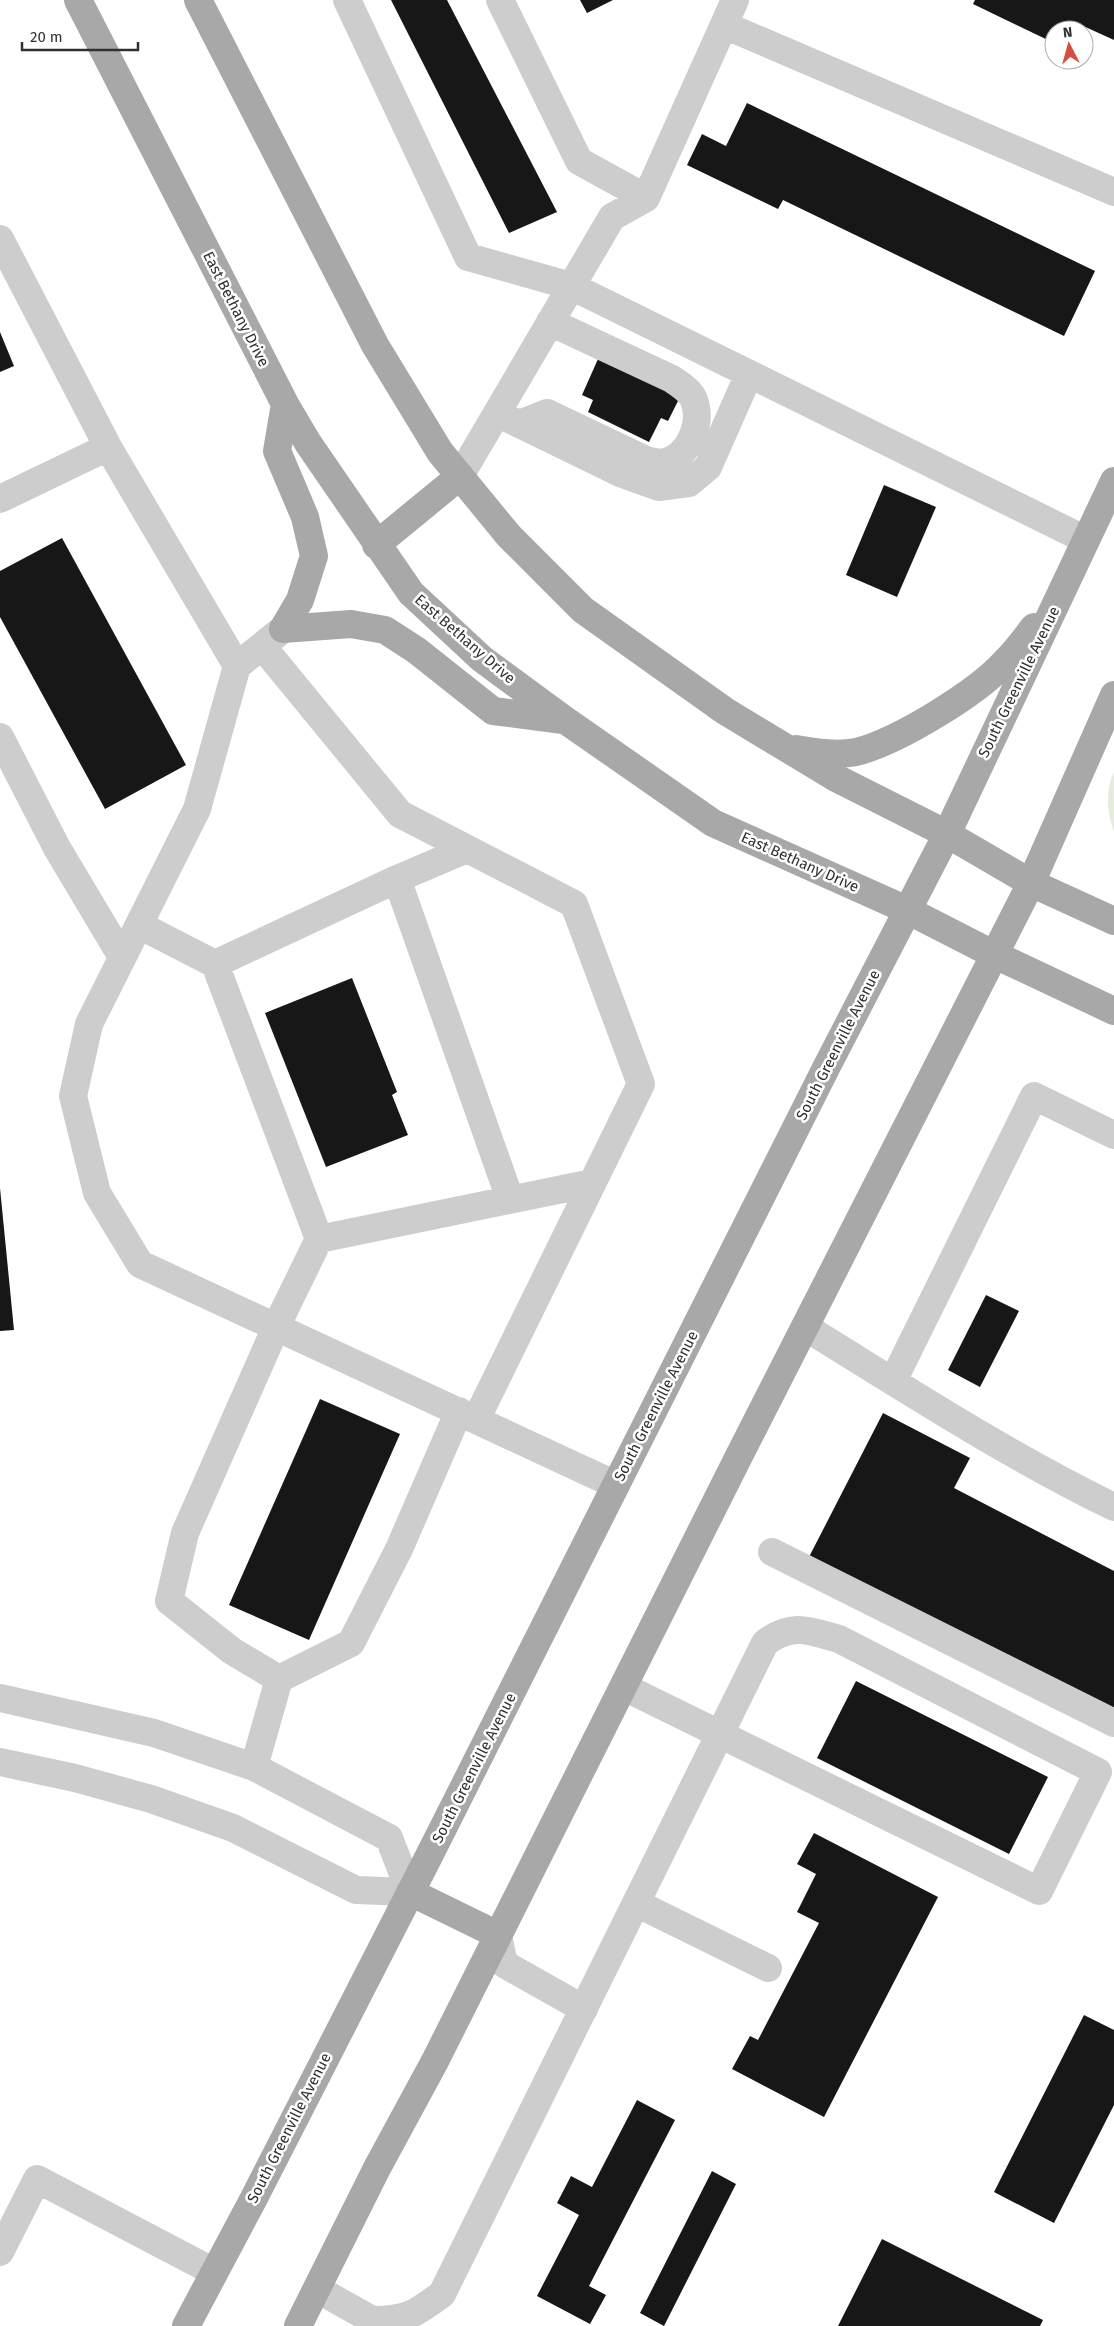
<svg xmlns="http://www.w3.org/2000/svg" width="1114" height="2326" viewBox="0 0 1114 2326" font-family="'Fira Sans',sans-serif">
<rect width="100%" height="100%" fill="#fff"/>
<!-- green -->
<path fill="#e4ecdf" d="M1114,772V832C1107,814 1105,790 1114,772Z"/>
<!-- building -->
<path fill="#171717" d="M391,0H447L557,212L509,233Z
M580,0H613L587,13Z
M975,0H1114V40L1081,25L1079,30H1054V43L973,4Z
M747,103L1095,271L1064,336L783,200L778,209L687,165L702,134L726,146Z
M0,332L14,366L0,372Z
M598,359L680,397L668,421L661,418L649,442L588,412L593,400L582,395Z
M884,485L936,507L897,597L846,575Z
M62,538L186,765L105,809L0,617V571Z
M352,978L397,1092L392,1095L408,1135L326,1167L265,1013Z
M0,1188L14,1330L0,1331Z
M986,1295L1019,1311L980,1387L948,1370Z
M320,1399L400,1434L309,1640L229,1605Z
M883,1413L970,1458L954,1488L1114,1571V1714L809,1557Z
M856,1681L1048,1777L1009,1854L817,1758Z
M814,1833L938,1897L824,2117L732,2069L750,2036L758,2040L819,1923L797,1912L816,1874L797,1864Z
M1084,2015L1114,2030V2105L1054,2223L994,2192Z
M637,2100L675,2120L589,2286L606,2295L590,2324L537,2296L579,2215L557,2203L571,2176L592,2187Z
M712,2171L736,2184L664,2326L640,2313Z
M882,2239L1043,2320L1040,2326H838Z"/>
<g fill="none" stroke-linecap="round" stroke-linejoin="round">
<!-- minor -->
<path stroke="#cdcdcd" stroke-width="28" d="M347,0L468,257L571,286L1086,540
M500,0L579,161L646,198
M724,25L1114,192
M0,239L108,447
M509,419L620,473L659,487L689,483L708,467L749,374
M519,424L547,413L648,461C652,461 659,463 663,463C689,457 703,424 694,400C690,390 680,385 672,379L550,322
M460,476L612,217L646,198L735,0
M0,499L108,447L237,666
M283,629L237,666L197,809L89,1024L73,1096L97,1193L140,1264L616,1485
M262,646L400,814L574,904L641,1084L476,1420
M0,737L57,848L122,957
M397,879L467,849
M139,925L215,964L319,1239L276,1327L185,1533L169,1601L232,1651L279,1679
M215,964L397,879L510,1199
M319,1239L592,1183
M805,1327C906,1389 1007,1455 1114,1507
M893,1381L1034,1096L1114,1135
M772,1552L1114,1723
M0,1698L154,1733L254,1767L389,1838L410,1892L356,1890L233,1828L151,1799L75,1778L0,1762
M254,1767L279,1679L351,1643L399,1549L459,1411
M636,1903L768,1968
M498,1935L504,1964L584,2009
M0,2252L37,2179L214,2272
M317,2289L383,2326
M373,2320C407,2320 415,2314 442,2294C550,2077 657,1860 765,1643C792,1622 810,1631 839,1639L1098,1772L1039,1891L624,1687"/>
<!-- major -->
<path stroke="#a8a8a8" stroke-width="28" d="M78,0L285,404L308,443L411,593L482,659L565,720L713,823L907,910L993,954L1114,1011
M198,0L375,345L440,452L509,536L583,610L725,711L836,778L947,834L1031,883L1114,921
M376,545L460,476
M283,629L351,624L385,630L416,650L493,711L563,720
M283,629L300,600L314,556L305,517L277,451L285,404
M796,749C815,752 836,756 856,752C897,742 977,693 1005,662C1016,651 1025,639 1034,627
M410,1892L498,1935
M186,2326L254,2198L429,1856L826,1068L947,834L1114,481
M298,2326L377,2168L435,2061L739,1456L1031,883L1114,695"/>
</g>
<g text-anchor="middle" stroke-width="5" stroke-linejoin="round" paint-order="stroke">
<!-- street labels -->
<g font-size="15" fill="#303030" stroke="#fff">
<text transform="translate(236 309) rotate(63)" y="5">East Bethany Drive</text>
<text transform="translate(465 639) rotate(41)" y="5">East Bethany Drive</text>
<text transform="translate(1019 682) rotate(-64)" y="5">South Greenville Avenue</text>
<text transform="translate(800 862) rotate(24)" y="5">East Bethany Drive</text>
<text transform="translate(838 1045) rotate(-63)" y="5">South Greenville Avenue</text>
<text transform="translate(656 1406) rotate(-63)" y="5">South Greenville Avenue</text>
<text transform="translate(474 1768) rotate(-63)" y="5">South Greenville Avenue</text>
<text transform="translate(289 2128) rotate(-63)" y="5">South Greenville Avenue</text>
</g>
</g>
<!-- north arrow -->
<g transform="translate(1069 45) rotate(354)"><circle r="24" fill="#ffffff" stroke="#acacac"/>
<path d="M0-4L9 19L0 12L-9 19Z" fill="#d74d42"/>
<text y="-8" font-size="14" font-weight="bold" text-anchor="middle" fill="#303030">N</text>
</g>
<!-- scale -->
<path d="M22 42v8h116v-8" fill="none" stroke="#303030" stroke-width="2.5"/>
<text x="30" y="42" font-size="15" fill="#303030" stroke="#ffffff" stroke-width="4" paint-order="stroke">20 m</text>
</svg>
